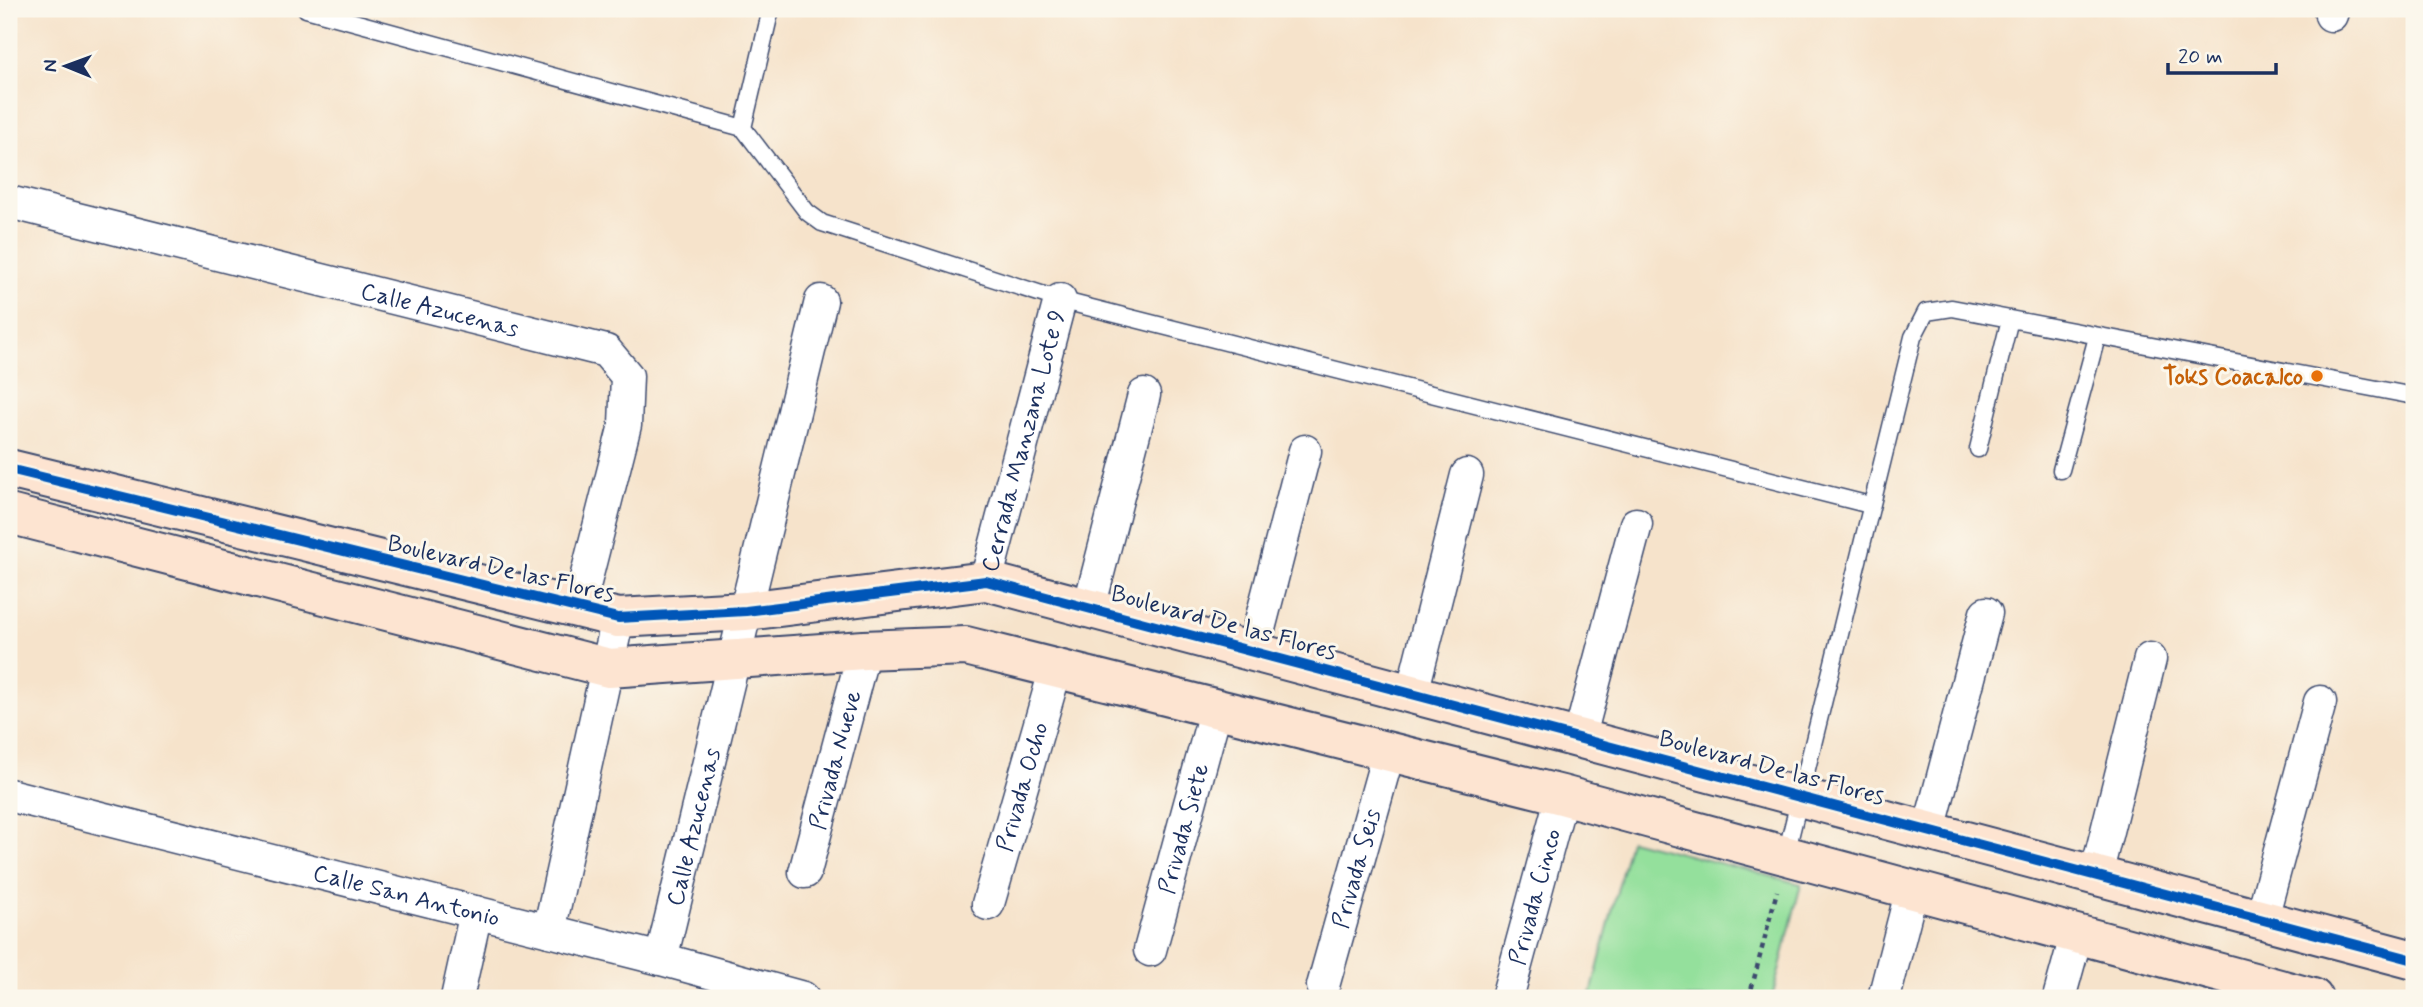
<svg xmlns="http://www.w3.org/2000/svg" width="2423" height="1007" viewBox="0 0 2423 1007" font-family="Mynerve,sans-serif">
<rect width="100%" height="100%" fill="#fbf7ec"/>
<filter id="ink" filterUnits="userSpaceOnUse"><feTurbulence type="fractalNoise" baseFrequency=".0143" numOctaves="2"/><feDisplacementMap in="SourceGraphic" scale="14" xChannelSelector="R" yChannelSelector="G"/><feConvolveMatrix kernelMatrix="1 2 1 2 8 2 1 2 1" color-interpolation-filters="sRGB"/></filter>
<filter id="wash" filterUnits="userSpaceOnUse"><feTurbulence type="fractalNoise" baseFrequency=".00686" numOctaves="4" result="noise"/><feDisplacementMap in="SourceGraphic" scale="28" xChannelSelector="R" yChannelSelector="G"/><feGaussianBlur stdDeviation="1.57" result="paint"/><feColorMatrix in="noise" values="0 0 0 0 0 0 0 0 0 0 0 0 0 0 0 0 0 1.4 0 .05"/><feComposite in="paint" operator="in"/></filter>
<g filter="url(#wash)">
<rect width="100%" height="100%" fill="#f6e3cb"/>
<!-- green -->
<path fill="#94e09c" stroke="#58887d" stroke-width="2" d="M1630,840L1801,884L1772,998H1590Z"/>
</g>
<g filter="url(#ink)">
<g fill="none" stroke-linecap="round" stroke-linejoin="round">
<!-- lane casing -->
<g stroke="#3c4a6e" stroke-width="19">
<path id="lane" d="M306,9L743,128L807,212L822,223L1060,300L1870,505
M743,128L771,9
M1978,449L2010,319
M2061,470L2097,337
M1786,854L1913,337L1926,312L1952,308L2414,396"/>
</g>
<!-- street casing -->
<g stroke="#3c4a6e" stroke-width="35">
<g id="street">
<path d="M2331,15L2333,9"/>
<path id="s1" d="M9,202L606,351L627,376L625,425L578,610"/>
<path id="s2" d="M986,581L1060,300"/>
<path d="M1089,608L1144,395"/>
<path d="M1253,652L1305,451"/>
<path d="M1412,693L1467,475"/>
<path d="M1579,739L1636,524"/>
<path id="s3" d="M9,795L661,959L803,998"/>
<path d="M1929,830L1986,613"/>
<path id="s4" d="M805,872L864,650"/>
<path d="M2096,875L2150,659"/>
<path id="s5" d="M988,904L1056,668"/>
<path d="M2262,918L2320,702"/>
<path d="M549,931L618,618"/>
<path id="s6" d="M1150,950L1216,708"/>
<path id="s7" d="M661,959L821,301"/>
<path id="s8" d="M1323,986L1389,751"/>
<path d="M457,998L476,912"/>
<path id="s9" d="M1507,998L1562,795"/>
<path d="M1884,998L1912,889"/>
<path d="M2059,998L2077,933"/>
</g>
</g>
<!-- secondary casing -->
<g stroke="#3c4a6e" stroke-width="42">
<path id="secondary" d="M9,469L618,618L746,611L986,581L2414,960
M9,514L609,668L864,650L966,646L1562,795L2313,998"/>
</g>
<!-- path -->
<path stroke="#3c4a6e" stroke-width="4.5" stroke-dasharray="5 5" stroke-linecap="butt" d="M1749,998L1777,891"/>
<!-- lane -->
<use href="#lane" stroke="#fff" stroke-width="16"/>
<!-- street -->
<use href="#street" stroke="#fff" stroke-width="32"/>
<!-- secondary -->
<use href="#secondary" stroke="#fde4d1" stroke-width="38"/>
<!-- cycleway casing -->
<g stroke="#fbf7ec" stroke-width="15">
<path id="cycleway" d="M9,469L618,618L746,611L986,581L2414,960"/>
</g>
<!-- cycleway -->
<use href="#cycleway" stroke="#0057b8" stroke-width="10"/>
</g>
</g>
<!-- markers -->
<circle fill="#e8710a" stroke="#fbf7ec" stroke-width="2.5" cx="2317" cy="376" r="7"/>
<g text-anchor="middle" stroke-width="6" stroke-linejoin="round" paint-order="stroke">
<!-- street labels -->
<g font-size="24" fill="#1b2f5e" stroke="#fbf7ec">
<text dy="8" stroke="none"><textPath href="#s1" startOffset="444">Calle Azucenas</textPath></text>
<text dy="8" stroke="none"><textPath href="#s2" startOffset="145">Cerrada Manzana Lote 9</textPath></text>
<text transform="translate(501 568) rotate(13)" y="8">Boulevard De las Flores</text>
<text transform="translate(1224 622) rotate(15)" y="8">Boulevard De las Flores</text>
<text dy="8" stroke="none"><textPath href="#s4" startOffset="116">Privada Nueve</textPath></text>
<text transform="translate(1772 767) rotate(15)" y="8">Boulevard De las Flores</text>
<text dy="8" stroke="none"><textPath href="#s5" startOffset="122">Privada Ocho</textPath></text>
<text dy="8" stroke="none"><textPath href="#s7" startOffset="136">Calle Azucenas</textPath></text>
<text dy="8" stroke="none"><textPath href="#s6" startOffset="126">Privada Siete</textPath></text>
<text dy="8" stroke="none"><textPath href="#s8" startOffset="122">Privada Seis</textPath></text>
<text dy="8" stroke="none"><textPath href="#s3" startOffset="410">Calle San Antonio</textPath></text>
<text dy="8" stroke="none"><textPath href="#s9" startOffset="105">Privada Cinco</textPath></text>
</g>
<!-- food labels -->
<g font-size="24" font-weight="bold" fill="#c56008" stroke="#fbf7ec" text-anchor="end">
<text x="2303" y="384">Toks Coacalco</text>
</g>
</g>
<!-- margin -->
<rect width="2423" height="1007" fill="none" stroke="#fbf7ec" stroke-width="35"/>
<!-- north arrow -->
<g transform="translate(66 66) rotate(271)" stroke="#fbf7ec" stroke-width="5" paint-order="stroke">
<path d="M0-5L12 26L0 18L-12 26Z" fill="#1b2f5e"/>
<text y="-10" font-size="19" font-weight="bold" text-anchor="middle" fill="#1b2f5e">N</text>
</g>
<!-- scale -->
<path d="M2168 63v10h108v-10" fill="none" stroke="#1b2f5e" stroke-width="3.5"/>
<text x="2178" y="63" font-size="21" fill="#1b2f5e" stroke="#fbf7ec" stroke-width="5" paint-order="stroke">20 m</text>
</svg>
